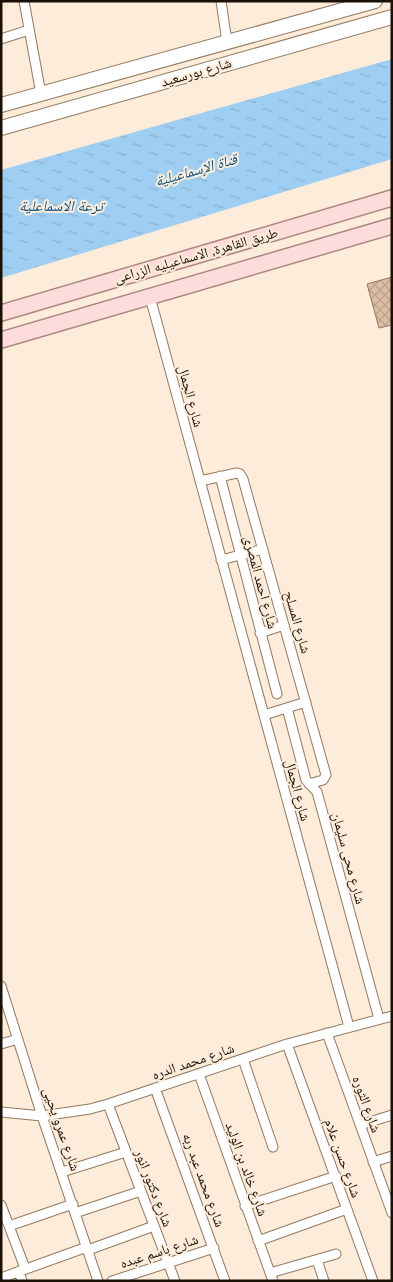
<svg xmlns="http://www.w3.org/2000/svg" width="393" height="1282" viewBox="0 0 393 1282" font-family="'Nunito Sans','Noto Naskh Arabic',sans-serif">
<defs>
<pattern id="water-ripples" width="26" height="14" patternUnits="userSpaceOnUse" patternTransform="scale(1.25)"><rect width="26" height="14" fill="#9fcef3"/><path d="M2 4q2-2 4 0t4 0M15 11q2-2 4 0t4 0" fill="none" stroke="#88b0cf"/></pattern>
<pattern id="building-cross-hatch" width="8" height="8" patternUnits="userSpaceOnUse" patternTransform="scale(1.25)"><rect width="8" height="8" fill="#dbbea3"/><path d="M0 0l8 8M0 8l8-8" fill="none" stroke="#bba28b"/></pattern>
</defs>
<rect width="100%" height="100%" fill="#fdecda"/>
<!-- water -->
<path fill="url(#water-ripples)" d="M392,59V159L1,278V170Z"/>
<!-- building -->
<path fill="url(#building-cross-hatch)" stroke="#93785f" d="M392,277V325L379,328L367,284Z"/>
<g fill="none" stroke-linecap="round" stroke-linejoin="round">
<!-- street casing -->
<g stroke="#92795e" stroke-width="11">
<path id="street" d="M24,1L41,94
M221,1L227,42
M1,39L29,30
M150,297L349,1027
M220,476L277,694
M200,481L237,473L240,474L243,479L326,775L323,780L309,784
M221,560L263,549
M260,633L284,625
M287,708L306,780L317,792L379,1019
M264,715L306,702
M1,986L42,1116L98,1281
M327,1033L392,1213
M1,1044L18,1039
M287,1044L373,1281
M243,1059L273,1147
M199,1074L273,1281
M155,1088L225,1281
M108,1104L175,1281
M1,1112L42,1116L90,1109L108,1104L287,1044L392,1016
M360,1125L392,1115
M373,1162L392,1156
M62,1172L126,1152
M1,1205L25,1268
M245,1206L336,1176
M75,1213L141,1191
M9,1226L73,1204
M258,1241L347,1209
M88,1250L154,1226
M317,1260L324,1281
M19,1271L22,1281
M270,1273L336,1254
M1,1278L87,1247
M112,1281L214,1248"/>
</g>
<!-- secondary casing -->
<g stroke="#92795e" stroke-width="16">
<path id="secondary" d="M1,105L375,1
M1,128L392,17"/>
</g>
<!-- primary casing -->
<g stroke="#ae8682" stroke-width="18">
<path id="primary" d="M1,313L392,198
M1,340L392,226"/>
</g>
<!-- street -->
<use href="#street" stroke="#fff" stroke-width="9"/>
<!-- secondary -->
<use href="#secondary" stroke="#fff" stroke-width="14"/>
<!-- primary -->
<use href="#primary" stroke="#fedcdc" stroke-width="15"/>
</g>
<g text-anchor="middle" stroke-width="4" stroke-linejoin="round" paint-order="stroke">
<!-- street labels -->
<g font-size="14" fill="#1a1006" stroke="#fdecda">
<text transform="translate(196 72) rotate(-16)" y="5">شارع بورسعيد</text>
<text transform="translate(196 255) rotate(-16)" y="5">طريق القاهرة, الاسماعيليه الزراعى</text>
<text transform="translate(191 396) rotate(75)" y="5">شارع الجمال</text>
<text transform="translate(261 582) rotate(75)" y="5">شارع احمد المصرى</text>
<text transform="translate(298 622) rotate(74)" y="5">شارع المسلح</text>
<text transform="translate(298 790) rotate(75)" y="5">شارع الجمال</text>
<text transform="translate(349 858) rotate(75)" y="5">شارع محى سليمان</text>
<text transform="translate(193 1061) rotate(-19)" y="5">شارع محمد الدره</text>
<text transform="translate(367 1104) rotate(70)" y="5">شارع الثوره</text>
<text transform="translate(62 1129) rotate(71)" y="5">شارع عمرو يحيى</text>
<text transform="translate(343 1158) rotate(70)" y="5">شارع حسن علام</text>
<text transform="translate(247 1169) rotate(70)" y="5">شارع خالد بن الوليد</text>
<text transform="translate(204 1180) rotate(70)" y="5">شارع محمد عبد ربه</text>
<text transform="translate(154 1188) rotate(69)" y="5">شارع دكتور انور</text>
<text transform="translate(159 1251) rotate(-18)" y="5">شارع باسم عبده</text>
</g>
<!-- water labels -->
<g font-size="15" font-style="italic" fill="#035382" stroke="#fdecda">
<text transform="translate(196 170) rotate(-16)" y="5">قناة الإسماعيلية</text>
<text x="61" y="211">ترعة الاسماعلية</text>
</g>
</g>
<!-- border -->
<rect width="393" height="1282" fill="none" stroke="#1a1006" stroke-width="5"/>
</svg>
